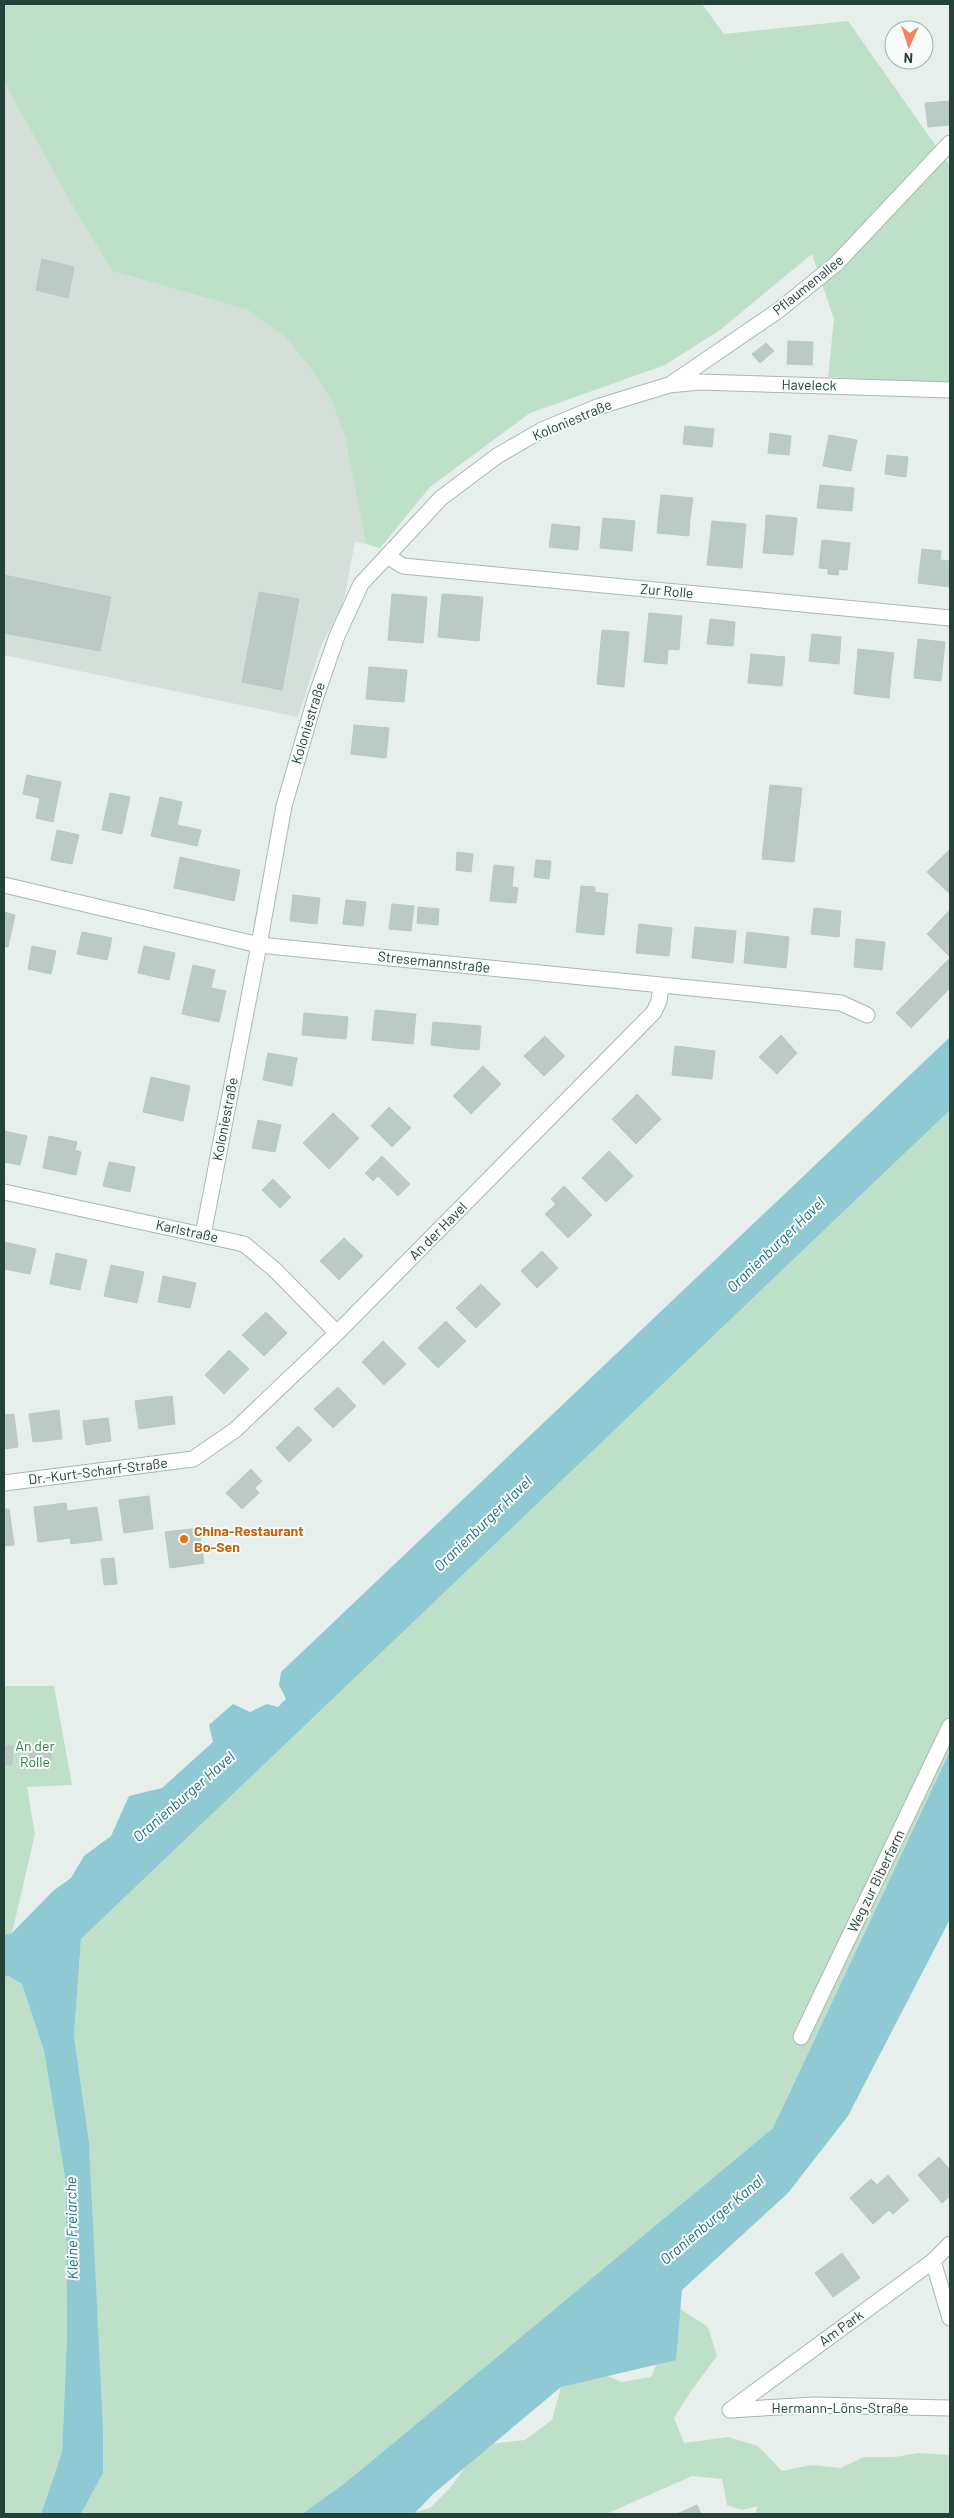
<svg xmlns="http://www.w3.org/2000/svg" width="954" height="2518" viewBox="0 0 954 2518" font-family="Barlow,sans-serif">
<rect width="100%" height="100%" fill="#e6efeb"/>
<!-- built -->
<path fill="#d4dfda" d="M4,82L69,200L112,271L248,310L285,337L316,375L332,402L345,437L366,544L355,542L343,604L321,646L298,717L4,655Z"/>
<!-- green -->
<path fill="#bfe0c8" d="M4,4H702L724,34L848,21L950,166V385L828,377L834,319L812,254L720,330L665,365L530,413L430,487L380,548L366,544L345,437L332,402L316,375L285,337L248,310L112,271L69,200L4,82Z
M950,1110V1751L773,2128L345,2483L302,2514H81L103,2473L89,2142L74,2036L81,1939Z
M4,1686H54L72,1785L27,1787L35,1834L12,1933L4,1935Z
M8,1976L22,1984L44,2051L66,2183L67,2338L62,2452L41,2514H4V1977Z
M671,2303L708,2327L717,2356L691,2391L674,2418L684,2443L728,2437L758,2446L782,2471L811,2465L841,2468L864,2457H895L919,2453L950,2455V2514H755L758,2506L742,2510L727,2505L722,2479L692,2476L606,2514H409L430,2508L450,2488L481,2445L525,2440L552,2420L561,2387L598,2372L622,2382L651,2377L665,2342Z"/>
<!-- water -->
<path fill="#8ec9d4" d="M950,1037V1110L81,1939L74,2036L89,2142L103,2430V2473L81,2514H41L62,2452L67,2338L66,2183L44,2051L22,1984L8,1976L4,1977V1935L12,1933L53,1891L71,1878L84,1856L111,1836L129,1796L162,1788L213,1742L209,1725L233,1704L250,1712L267,1704L278,1707L286,1699L279,1685L281,1672Z
M950,1751V1919L848,2116L788,2193L682,2290L676,2360L561,2387L433,2494L414,2514H302L345,2483L773,2128Z"/>
<!-- building -->
<path fill="#bbcac4" stroke="#b8c9c2" d="M950,101V125L928,127L925,103Z
M42,259L74,267L68,298L36,290Z
M788,341L813,342L812,365L787,364Z
M766,343L774,351L760,363L752,354Z
M685,426L714,429L712,447L683,444Z
M770,433L791,436L789,455L768,453Z
M829,435L857,440L851,471L823,466Z
M887,455L908,457L906,477L885,474Z
M820,485L854,488L852,511L817,508Z
M661,495L693,498L690,518L659,514Z
M659,514L690,518L689,536L657,533Z
M766,515L797,518L795,536L765,533Z
M603,518L635,521L632,551L600,548Z
M712,521L746,524L742,568L707,565Z
M552,524L580,527L578,550L549,547Z
M765,533L795,536L793,555L763,553Z
M822,540L850,543L847,570L819,568Z
M922,549L941,551L940,560L950,561V587L918,583Z
M828,569H839L838,575L828,574Z
M4,575L111,597L100,651L4,633Z
M259,592L299,599L282,690L242,682Z
M392,594L427,597L425,620L390,617Z
M442,594L483,597L479,641L438,637Z
M649,613L682,616L679,650L668,649L667,664L644,662Z
M390,617L425,620L423,643L388,640Z
M710,619L735,622L733,646L707,644Z
M602,630L629,632L624,687L597,684Z
M812,634L841,637L839,664L809,661Z
M918,639L945,642L941,681L914,678Z
M858,649L894,653L891,675L856,672Z
M751,654L785,657L782,686L748,683Z
M369,667L407,670L404,702L366,699Z
M856,672L891,675L889,698L854,694Z
M354,725L389,728L386,758L351,754Z
M27,775L61,782L53,822L36,818L40,798L23,794Z
M770,785L802,788L794,862L762,859Z
M110,793L130,797L122,834L102,830Z
M160,797L182,802L177,825L201,830L197,846L151,836Z
M57,830L79,835L72,864L51,860Z
M950,849V894L927,872Z
M457,852L473,854L471,872L456,870Z
M180,857L210,864L203,894L174,888Z
M536,860L551,861L549,879L534,877Z
M210,864L240,870L234,901L203,894Z
M494,865L514,867L512,887L518,888L516,903L490,901Z
M581,886L595,887V892L608,894L604,935L576,932Z
M293,895L320,898L317,924L290,921Z
M346,900L366,902L363,926L343,924Z
M392,904L414,906L411,931L389,929Z
M418,907L439,909L438,925L417,923Z
M814,908L841,911L839,937L811,934Z
M950,910V957L927,934Z
M4,912L15,915L8,947L4,946Z
M639,924L672,928L669,956L636,953Z
M695,927L736,931L733,963L692,958Z
M82,932L112,938L107,960L77,954Z
M747,932L789,937L786,968L744,963Z
M856,939L885,942L882,970L854,967Z
M32,946L56,951L51,974L28,969Z
M144,946L175,953L169,980L138,973Z
M950,958V988L911,1028L896,1013Z
M193,965L215,970L211,988L226,991L219,1022L182,1014Z
M375,1010L416,1014L413,1044L372,1040Z
M304,1013L348,1017L346,1039L302,1035Z
M433,1022L457,1024L455,1048L431,1045Z
M457,1024L481,1026L479,1050L455,1048Z
M781,1035L797,1053L777,1074L759,1057Z
M545,1036L565,1056L544,1076L524,1056Z
M675,1046L715,1051L712,1079L672,1075Z
M268,1053L297,1058L292,1086L263,1080Z
M483,1066L501,1084L471,1114L453,1096Z
M151,1077L190,1086L183,1121L143,1112Z
M637,1094L661,1119L636,1144L612,1119Z
M389,1107L411,1128L392,1147L371,1126Z
M333,1113L359,1138L329,1169L303,1143Z
M258,1120L281,1125L275,1152L252,1148Z
M4,1131L27,1136L20,1165L4,1162Z
M49,1136L77,1142L75,1150L81,1152L76,1175L43,1168Z
M609,1151L633,1176L606,1202L582,1178Z
M382,1156L410,1184L398,1196L378,1176L373,1181L365,1173Z
M109,1162L135,1167L130,1192L103,1186Z
M273,1179L291,1197L280,1208L262,1190Z
M564,1186L592,1215L568,1238L545,1214L556,1204L551,1199Z
M344,1238L363,1256L339,1280L320,1261Z
M4,1242L36,1249L30,1274L4,1269Z
M542,1251L558,1268L537,1288L521,1271Z
M56,1253L87,1260L80,1290L50,1284Z
M111,1265L144,1272L137,1303L104,1296Z
M163,1276L196,1283L190,1308L158,1302Z
M481,1284L501,1304L476,1328L456,1308Z
M266,1312L287,1333L264,1356L242,1335Z
M446,1321L466,1341L438,1368L418,1348Z
M383,1341L406,1364L384,1385L362,1362Z
M229,1350L249,1369L224,1394L205,1375Z
M338,1387L356,1406L333,1428L314,1409Z
M172,1396L175,1424L139,1429L135,1401Z
M59,1410L62,1439L33,1442L29,1414Z
M14,1414L18,1447L4,1449V1415Z
M108,1418L111,1441L86,1445L83,1421Z
M298,1426L312,1440L289,1462L276,1448Z
M251,1469L262,1481L255,1488L259,1493L242,1509L226,1493Z
M149,1496L153,1529L124,1533L119,1500Z
M66,1503L71,1538L38,1542L34,1507Z
M97,1507L102,1540L71,1544L67,1511Z
M4,1509H9L14,1545L4,1546Z
M199,1528L204,1563L170,1568L165,1532Z
M114,1558L117,1584L104,1585L101,1559Z
M4,1746H13L12,1765H4Z
M30,1750H51V1767L29,1766Z
M939,2157L950,2170V2196L942,2203L918,2175Z
M888,2175L909,2200L893,2214L889,2210L873,2224L850,2198L871,2179L877,2185Z
M842,2253L860,2278L833,2297L815,2273Z
M697,2505L701,2514H677Z"/>
<g fill="none" stroke-linecap="round" stroke-linejoin="round">
<!-- minor casing -->
<g stroke="#a8b8b2" stroke-width="17">
<path id="minor" d="M671,384L779,310L836,264L950,143
M387,556L403,566L950,618
M4,885L259,945L841,1003L867,1015
M4,1192L244,1244L275,1270L337,1333
M203,1235L259,945L284,806L315,699L337,636L361,584L441,498L497,456L542,430L597,407L669,385L699,382L950,390
M4,1483L193,1459L235,1430L337,1333L654,1012L659,1001L661,985
M801,2037L950,1726
M933,2261L950,2318
M730,2410L933,2261L950,2244
M730,2410L814,2405L950,2408"/>
</g>
<!-- minor -->
<use href="#minor" stroke="#fff" stroke-width="15"/>
</g>
<!-- markers -->
<circle fill="#e8710a" stroke="#f7fbf9" stroke-width="2" cx="184" cy="1539" r="5"/>
<g text-anchor="middle" stroke-width="4" stroke-linejoin="round" paint-order="stroke">
<!-- street labels -->
<g font-size="14" fill="#24423a" stroke="#f7fbf9">
<text transform="translate(808 285) rotate(-39)" y="5">Pflaumenallee</text>
<text transform="translate(809 385) rotate(1)" y="5">Haveleck</text>
<text transform="translate(572 420) rotate(-23)" y="5">Koloniestraße</text>
<text transform="translate(667 591) rotate(5)" y="5">Zur Rolle</text>
<text transform="translate(308 723) rotate(-73)" y="5">Koloniestraße</text>
<text transform="translate(434 962) rotate(6)" y="5">Stresemannstraße</text>
<text transform="translate(225 1119) rotate(-79)" y="5">Koloniestraße</text>
<text transform="translate(187 1231) rotate(12)" y="5">Karlstraße</text>
<text transform="translate(438 1231) rotate(-45)" y="5">An der Havel</text>
<text transform="translate(98 1471) rotate(-7)" y="5">Dr.-Kurt-Scharf-Straße</text>
<text transform="translate(876 1881) rotate(-64)" y="5">Weg zur Biberfarm</text>
<text transform="translate(841 2328) rotate(-36)" y="5">Am Park</text>
<text x="840" y="2413">Hermann-Löns-Straße</text>
</g>
<!-- food labels -->
<g font-size="14" font-weight="bold" fill="#c56008" stroke="#f7fbf9" text-anchor="start">
<text x="194" y="1536">China-Restaurant<tspan x="194" dy="16">Bo-Sen</tspan></text>
</g>
<!-- park labels -->
<g font-size="14" fill="#2d7a4b" stroke="#f7fbf9">
<text x="35" y="1751">An der<tspan x="35" dy="16">Rolle</tspan></text>
</g>
<!-- water labels -->
<g font-size="15" font-style="italic" fill="#1c6f80" stroke="#f7fbf9">
<text transform="translate(776 1245) rotate(-44)" y="5">Oranienburger Havel</text>
<text transform="translate(483 1524) rotate(-44)" y="5">Oranienburger Havel</text>
<text transform="translate(184 1797) rotate(-41)" y="5">Oranienburger Havel</text>
<text transform="translate(712 2220) rotate(-40)" y="5">Oranienburger Kanal</text>
<text transform="translate(72 2228) rotate(-91)" y="5">Kleine Freiarche</text>
</g>
</g>
<!-- border -->
<rect width="954" height="2518" fill="none" stroke="#24423a" stroke-width="10"/>
<!-- north arrow -->
<g transform="translate(909 45) rotate(183)"><circle r="24" fill="#f7fbf9" stroke="#a3b1ad"/>
<path d="M0-4L9 19L0 12L-9 19Z" fill="#f4845f"/>
<text y="-8" font-size="14" font-weight="bold" text-anchor="middle" fill="#24423a">N</text>
</g>
</svg>
